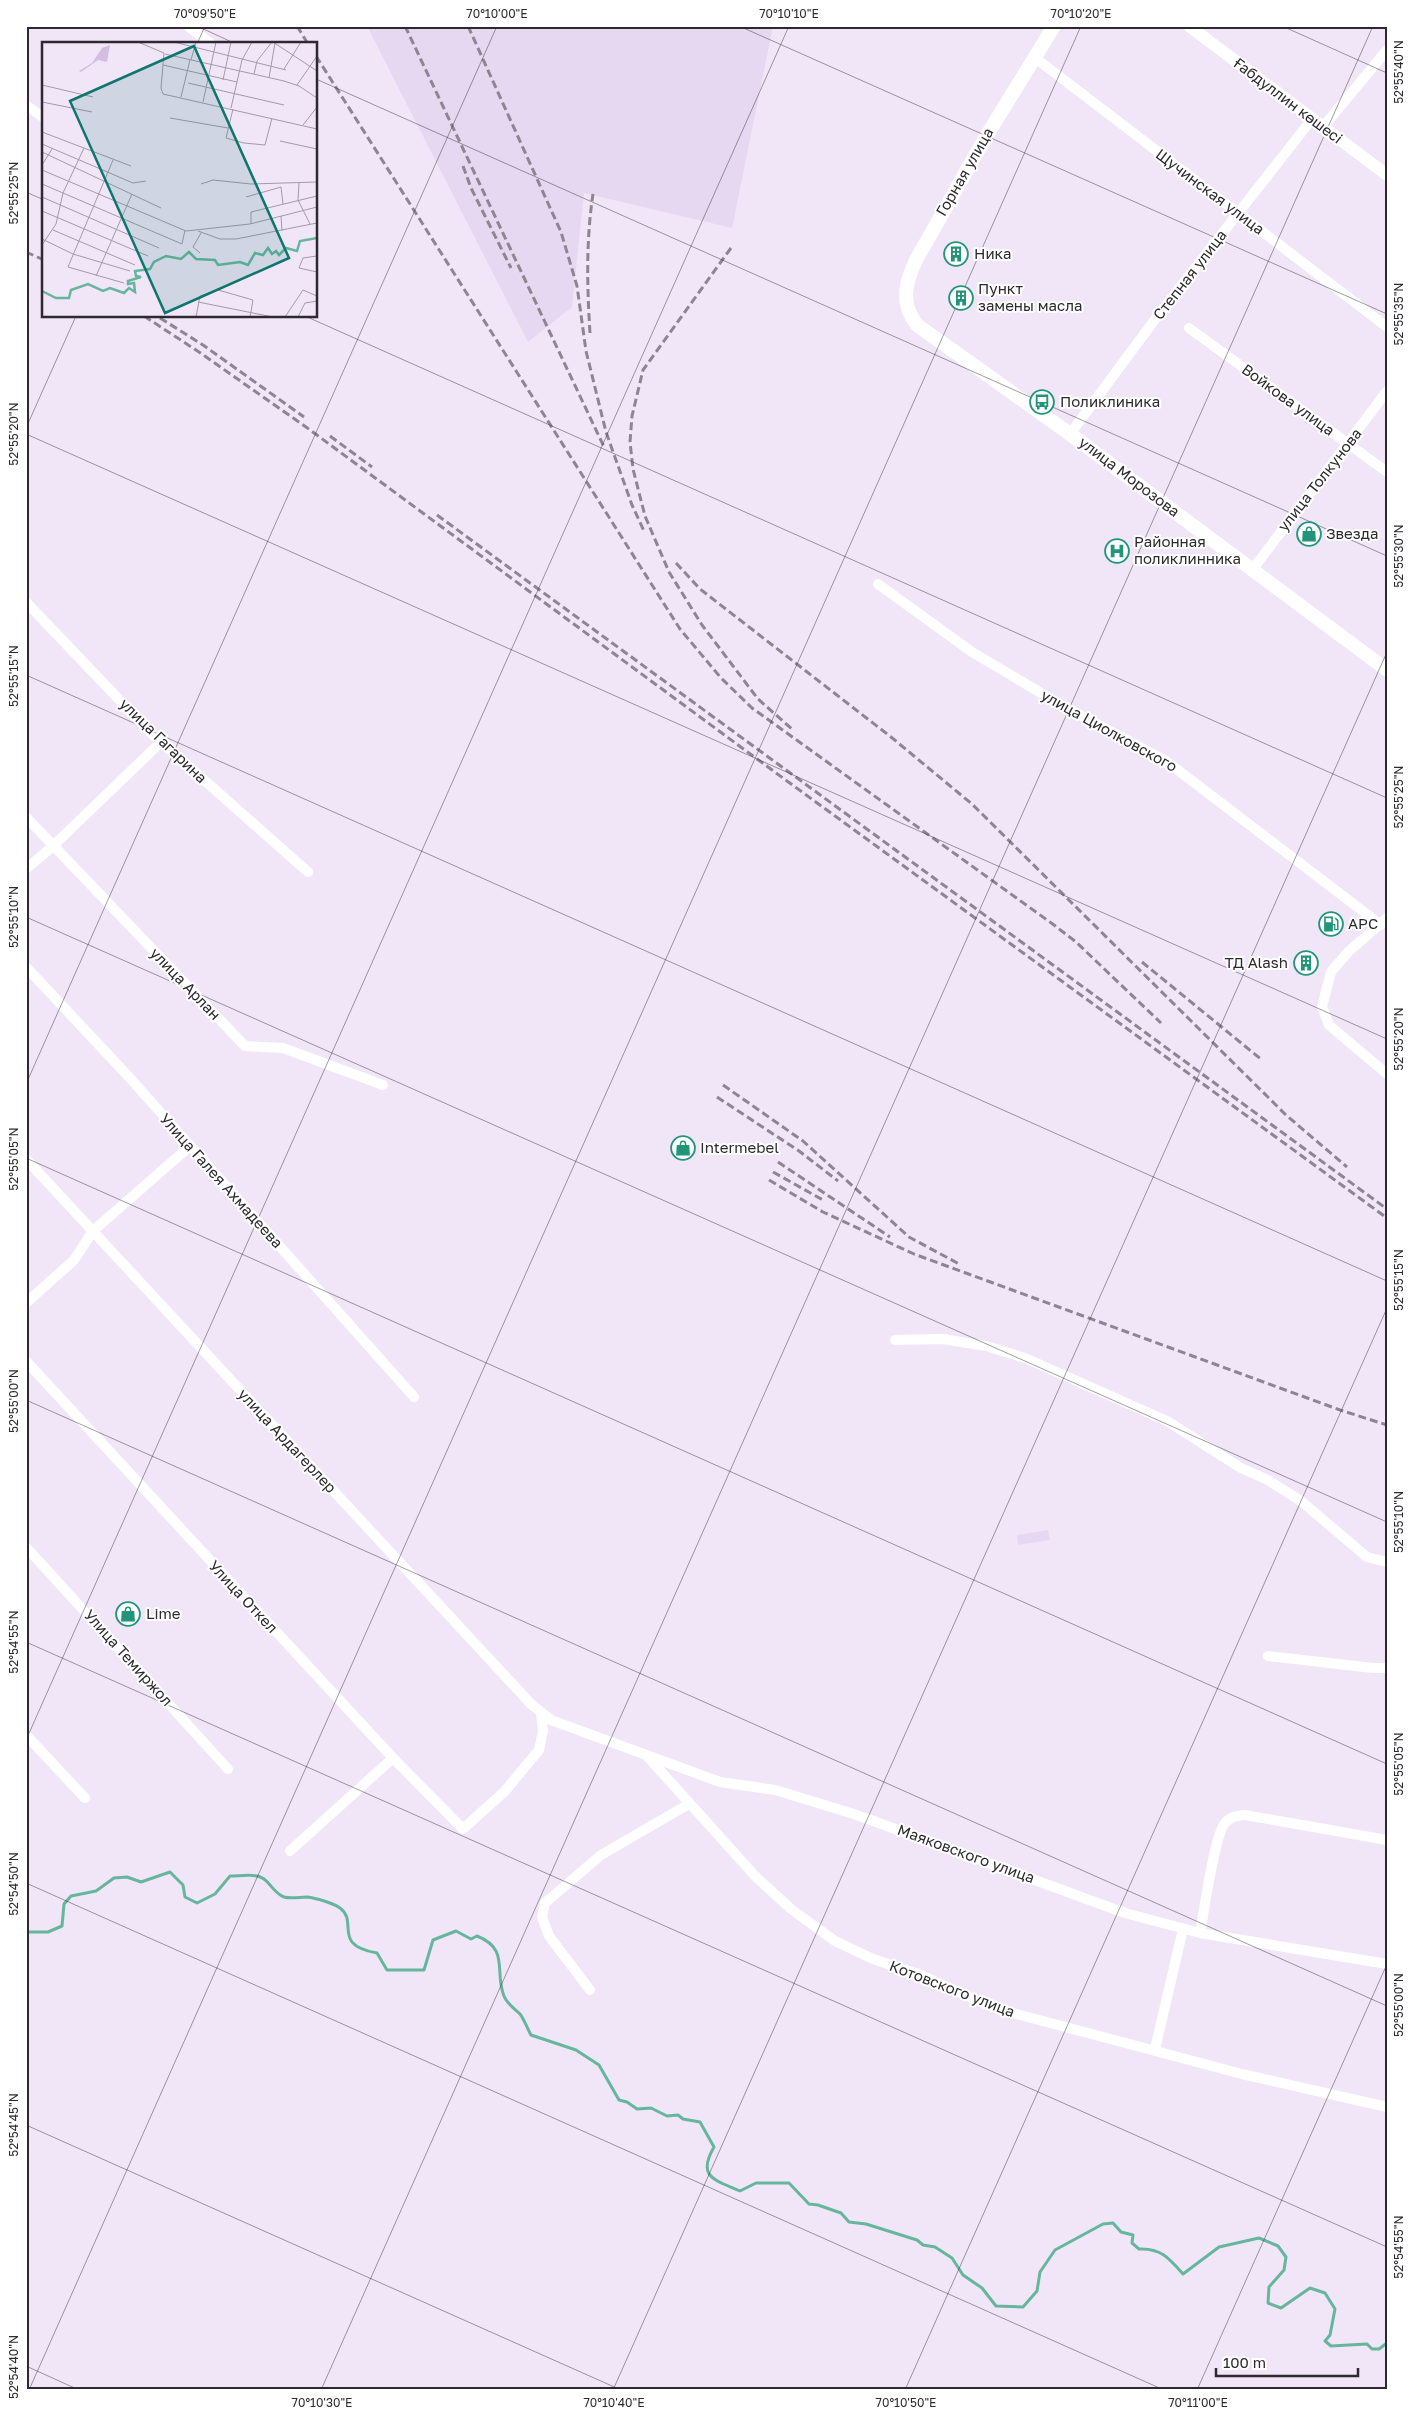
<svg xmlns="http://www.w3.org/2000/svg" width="1413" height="2416" viewBox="0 0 1413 2416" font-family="'Golos Text',sans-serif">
<rect width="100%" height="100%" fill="#f1e6f8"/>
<!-- built -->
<path fill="#e6d8f0" d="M367,26H773L732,228L584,193L572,307L528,342Z
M1048,1530L1050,1540L1018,1545L1017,1535Z"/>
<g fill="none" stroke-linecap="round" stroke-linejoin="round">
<!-- stream -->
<path stroke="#66b69d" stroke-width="3" d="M26,1932H48L62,1926L64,1904L71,1896L96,1891L114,1878L127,1877L141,1882L170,1872L183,1885L185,1897L197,1903L215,1894L230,1876C241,1876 256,1873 264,1879C272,1885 274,1893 284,1897C291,1899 300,1897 307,1897C316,1898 333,1903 340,1908C359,1922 331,1945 377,1953L387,1970H424L433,1940L456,1931L471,1939L477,1936C510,1949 494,1972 504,1996C507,2004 514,2008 520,2014C524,2019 527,2028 531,2035L576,2050L599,2065L619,2100L627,2102L637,2109L651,2108L667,2116L678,2115L683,2119L700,2122L714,2147C696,2178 716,2180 740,2191L756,2183H789L809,2204L818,2205L841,2213L849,2222L866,2224L917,2240L923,2245L935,2247L952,2258L963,2275L982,2288L996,2306L1023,2307L1037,2291L1040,2272L1055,2250L1103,2224L1113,2223L1121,2232L1133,2235L1132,2243L1139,2249C1161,2248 1169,2258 1183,2274L1219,2247L1259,2238L1278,2246L1286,2257L1284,2270L1269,2287L1268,2303L1281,2308L1310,2288L1325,2293L1335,2309L1330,2335L1325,2341L1331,2346L1367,2344L1372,2349H1379L1387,2343"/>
<!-- minor -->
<path stroke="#fff" stroke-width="10" d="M188,26L211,44
M1034,57L1387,327
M26,105L44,118
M1323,127L1387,50
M1189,328L1387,472
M1070,434L1162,310L1312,119
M1253,569L1387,391
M878,584L972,652L1063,706L1166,761L1381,925
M26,602L152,734L308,872
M26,817L245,1046L283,1048L383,1085
M26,869L53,846L161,742
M1387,918L1348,952L1331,972L1322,1007L1329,1025L1387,1074
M26,967L129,1077L414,1397
M26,1159L531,1704L551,1720L720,1782L775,1790L854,1814L1125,1913L1200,1933L1387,1964
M26,1303L74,1260L93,1231L190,1146
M895,1340L943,1339L986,1346L1025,1358L1167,1421L1241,1468L1268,1480L1301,1501L1367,1557L1387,1562
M26,1361L393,1758L463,1829L505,1791L539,1750L543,1731L541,1712
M26,1547L228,1769
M1268,1656L1373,1668H1387
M26,1735L85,1798
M648,1757L756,1877L791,1909L835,1941L873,1959L921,1975L994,2008L1242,2074L1387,2107
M290,1851L393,1758
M1200,1933C1204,1912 1214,1837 1225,1823C1231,1816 1237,1816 1245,1815L1387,1840
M590,1990L549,1936L542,1917L545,1903L601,1855L689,1804
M1155,2049L1183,1929"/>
<!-- tertiary -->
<path stroke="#fff" stroke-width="12" d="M1189,26L1387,175"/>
<!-- secondary -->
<path stroke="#fff" stroke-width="14" d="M1054,26L984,140L916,260C905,284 900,303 917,325L1070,434L1387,670"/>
<!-- rail -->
<path stroke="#8d8591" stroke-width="3" stroke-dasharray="8 4" stroke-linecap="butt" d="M297,26L308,44
M405,26L605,449
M468,26L561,232L577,286L586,351L606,432L632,505L644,531
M316,56L680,629L721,678L752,708L1054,925L1076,942L1161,1023
M463,166L471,188L511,268
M731,248L643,370L632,416L630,442L633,469L645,516L669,572L702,625L758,699L793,730
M26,252L44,260
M144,316L199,352L306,427L787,781L1387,1218
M160,318L203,345L304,417
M590,333C587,286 586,240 593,194
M330,436L372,467
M437,515L1387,1209
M676,563L700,589L891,737L972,804L1286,1115L1347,1167
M1142,962L1262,1060
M723,1085L803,1141L909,1237L961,1265
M717,1097L799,1151L838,1181
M778,1162L890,1237
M773,1172L823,1200
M769,1180L823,1212L914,1254L1340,1410L1387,1425"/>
</g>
<!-- ticks -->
<path fill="none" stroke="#2d292f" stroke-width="1" stroke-opacity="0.45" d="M197,26L236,44M739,26L1387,314M1282,26L1387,73M197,44L205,26M316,79L1387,556M26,192L44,200M305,316L1387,798M26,428L76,316M26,434L1387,1039M26,675L1387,1281M26,917L1387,1522M26,1084L497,26M26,1158L1387,1764M26,1400L1387,2006M26,1642L1387,2247M26,1740L789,26M26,1883L1164,2390M26,2125L621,2390M26,2366L79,2390M29,2390L1081,26M321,2390L1373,26M613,2390L1387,652M905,2390L1387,1308M1197,2390L1387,1964"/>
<!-- icons -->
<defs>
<g id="building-ring" transform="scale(1.25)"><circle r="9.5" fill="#fff" stroke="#229578" stroke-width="1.5"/><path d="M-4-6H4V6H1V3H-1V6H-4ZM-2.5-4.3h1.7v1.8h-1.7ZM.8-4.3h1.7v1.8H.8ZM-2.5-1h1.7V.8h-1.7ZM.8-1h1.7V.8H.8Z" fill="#229578"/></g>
<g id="bus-ring" transform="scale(1.25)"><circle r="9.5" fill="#fff" stroke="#229578" stroke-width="1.5"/><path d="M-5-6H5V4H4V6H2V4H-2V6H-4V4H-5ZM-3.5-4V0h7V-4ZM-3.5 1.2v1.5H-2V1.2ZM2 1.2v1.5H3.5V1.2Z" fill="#229578"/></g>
<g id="shop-ring" transform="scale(1.25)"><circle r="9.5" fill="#fff" stroke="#229578" stroke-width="1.5"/><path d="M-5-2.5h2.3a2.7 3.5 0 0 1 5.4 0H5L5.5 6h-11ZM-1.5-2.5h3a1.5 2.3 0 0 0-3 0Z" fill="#229578"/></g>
<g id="hospital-ring" transform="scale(1.25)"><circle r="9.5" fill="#fff" stroke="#229578" stroke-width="1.5"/><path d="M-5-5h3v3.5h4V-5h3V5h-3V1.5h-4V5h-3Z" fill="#229578"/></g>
<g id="fuel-ring" transform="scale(1.25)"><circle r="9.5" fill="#fff" stroke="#229578" stroke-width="1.5"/><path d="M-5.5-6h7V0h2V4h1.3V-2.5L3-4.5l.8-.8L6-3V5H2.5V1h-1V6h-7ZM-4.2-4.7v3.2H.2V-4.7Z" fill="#229578"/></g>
</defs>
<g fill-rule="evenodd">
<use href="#building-ring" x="956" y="254"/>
<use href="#building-ring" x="961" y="298"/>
<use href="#bus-ring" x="1042" y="402"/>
<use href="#shop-ring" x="1309" y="534"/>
<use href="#hospital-ring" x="1117" y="551"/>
<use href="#fuel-ring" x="1331" y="924"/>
<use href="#building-ring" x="1306" y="963"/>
<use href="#shop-ring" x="683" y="1148"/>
<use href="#shop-ring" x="128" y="1614"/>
</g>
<g text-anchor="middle" stroke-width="4" stroke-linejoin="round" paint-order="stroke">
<!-- street labels -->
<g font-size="15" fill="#2d292f" stroke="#fff">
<text transform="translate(1288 101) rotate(37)" y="5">Ғабдуллин көшесі</text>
<text transform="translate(965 172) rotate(-60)" y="5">Горная улица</text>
<text transform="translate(1210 192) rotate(37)" y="5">Щучинская улица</text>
<text transform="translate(1190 275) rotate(-52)" y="5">Степная улица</text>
<text transform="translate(1288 400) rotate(36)" y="5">Войкова улица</text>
<text transform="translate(1129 477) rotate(37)" y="5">улица Морозова</text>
<text transform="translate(1320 480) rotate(-52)" y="5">улица Толкунова</text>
<text transform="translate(1109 731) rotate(29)" y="5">улица Циолковского</text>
<text transform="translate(163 741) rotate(44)" y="5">улица Гагарина</text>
<text transform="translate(185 984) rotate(46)" y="5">улица Арлан</text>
<text transform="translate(221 1181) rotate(48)" y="5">Улица Галея Ахмадеева</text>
<text transform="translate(287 1441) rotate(47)" y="5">улица Ардагерлер</text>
<text transform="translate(243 1597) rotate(47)" y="5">Улица Откел</text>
<text transform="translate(128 1658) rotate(48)" y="5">Улица Темиржол</text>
<text transform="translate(966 1854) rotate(20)" y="5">Маяковского улица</text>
<text transform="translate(952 1989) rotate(21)" y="5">Котовского улица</text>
</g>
<!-- poi labels -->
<g font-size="15" fill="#2d292f" stroke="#fff" text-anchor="start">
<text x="974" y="259">Ника</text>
<text x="978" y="294">Пункт<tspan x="978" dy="17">замены масла</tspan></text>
<text x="1060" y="407">Поликлиника</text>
<text x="1326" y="539">Звезда</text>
<text x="1134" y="547">Районная<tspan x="1134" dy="17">поликлинника</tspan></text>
<text x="1348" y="929">АРС</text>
<text x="1288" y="968" text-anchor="end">ТД Alash</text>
<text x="700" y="1153">Intermebel</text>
<text x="146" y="1619">Lime</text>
</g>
</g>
<!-- overview -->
<g transform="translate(42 42)">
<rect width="275" height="275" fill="#f1e6f8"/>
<path d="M68,3L65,20L56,18L39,30L37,29L50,21L60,6Z" fill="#d3bde1"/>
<path fill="none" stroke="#66b69d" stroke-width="2.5" d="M0,249L14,256H27L29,248L46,242L61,249L68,246L82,251L87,246L93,250L92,241L86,242V239L99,235L94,234L93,229L108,227L112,220L124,214L139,217L147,210L154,217L173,218L176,223L198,220L206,223L213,211L221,213L226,206L230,212L234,209L237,213L244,206L255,209L258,199L275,196"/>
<path fill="none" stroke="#a39aa8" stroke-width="1" d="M96,0L122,11L119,46L121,52L275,87M132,0L244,28M231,0L275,29M123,12L242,39L257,44L275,56M149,18L154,0M121,23L195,40M242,27L259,0M212,32L215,19L230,0M227,36L233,1M181,38L189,0M146,41L242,63M0,43L51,55M255,43L275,14M139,55L148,18M0,60L50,70M161,60L174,0M189,66L200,18L210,0M191,67L184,96L202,101L223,103L230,76M128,76L186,86M261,83L275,65M0,90L89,124M238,99L275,107M0,102L91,141L104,139M0,110L119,166M71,118L26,225L82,241M0,123L10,107M0,128L144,189L208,182L275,165M257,141L256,158L268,182M0,142L140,202L143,188M159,142L171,138L209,142L275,140M239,145L241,162M0,155L117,206M204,155L239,145M0,169L106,214M239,174L240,189M209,182V170L275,154M11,188L93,223M156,189L178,197H194L275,181M0,197L31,212L88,229M0,203L14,182L21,151L42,106M158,211L151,205L159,191M275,214L261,216L257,226L275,230M54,234L90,152M156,260L231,275M154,275L158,254L176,248L211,258L208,275M243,275L261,248L275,254M256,275L263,261L275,259"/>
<path fill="#0f766e" fill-opacity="0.15" stroke="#0f766e" stroke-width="2.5" d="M152,4L247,216L123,271L28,59Z"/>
<rect width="275" height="275" fill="none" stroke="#2d292f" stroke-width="2.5"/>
</g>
<!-- border -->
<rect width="1413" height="2416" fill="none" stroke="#ffffff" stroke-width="55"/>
<!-- scale -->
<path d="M1216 2368v8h142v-8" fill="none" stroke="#2d292f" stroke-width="2.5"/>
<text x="1223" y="2368" font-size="15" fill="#2d292f" stroke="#ffffff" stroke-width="4" paint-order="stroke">100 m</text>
<rect x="28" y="28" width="1358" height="2360" fill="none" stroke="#2d292f" stroke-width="2"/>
<g font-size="12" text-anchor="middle" fill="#2d292f">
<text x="205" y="18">70°09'50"E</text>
<text x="497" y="18">70°10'00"E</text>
<text x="789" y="18">70°10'10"E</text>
<text x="1081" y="18">70°10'20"E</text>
<text transform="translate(1399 72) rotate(-90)" y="4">52°55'40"N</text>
<text transform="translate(14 193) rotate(-90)" y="4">52°55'25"N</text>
<text transform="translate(1399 314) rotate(-90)" y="4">52°55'35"N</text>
<text transform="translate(14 434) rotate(-90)" y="4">52°55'20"N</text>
<text transform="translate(1399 556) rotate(-90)" y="4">52°55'30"N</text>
<text transform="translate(14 676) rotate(-90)" y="4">52°55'15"N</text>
<text transform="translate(1399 797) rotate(-90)" y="4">52°55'25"N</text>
<text transform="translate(14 917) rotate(-90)" y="4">52°55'10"N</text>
<text transform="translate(1399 1039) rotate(-90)" y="4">52°55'20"N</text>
<text transform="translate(14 1159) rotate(-90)" y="4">52°55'05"N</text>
<text transform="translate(1399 1280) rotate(-90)" y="4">52°55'15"N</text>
<text transform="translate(14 1401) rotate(-90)" y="4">52°55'00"N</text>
<text transform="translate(1399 1522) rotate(-90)" y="4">52°55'10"N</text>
<text transform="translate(14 1642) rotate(-90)" y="4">52°54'55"N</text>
<text transform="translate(1399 1764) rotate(-90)" y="4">52°55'05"N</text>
<text transform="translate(14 1884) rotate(-90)" y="4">52°54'50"N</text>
<text transform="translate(1399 2005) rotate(-90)" y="4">52°55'00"N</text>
<text transform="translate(14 2125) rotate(-90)" y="4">52°54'45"N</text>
<text transform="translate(1399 2247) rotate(-90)" y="4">52°54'55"N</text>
<text transform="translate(14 2367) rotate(-90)" y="4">52°54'40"N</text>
<text x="322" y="2407">70°10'30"E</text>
<text x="614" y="2407">70°10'40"E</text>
<text x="906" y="2407">70°10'50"E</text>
<text x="1198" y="2407">70°11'00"E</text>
</g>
</svg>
